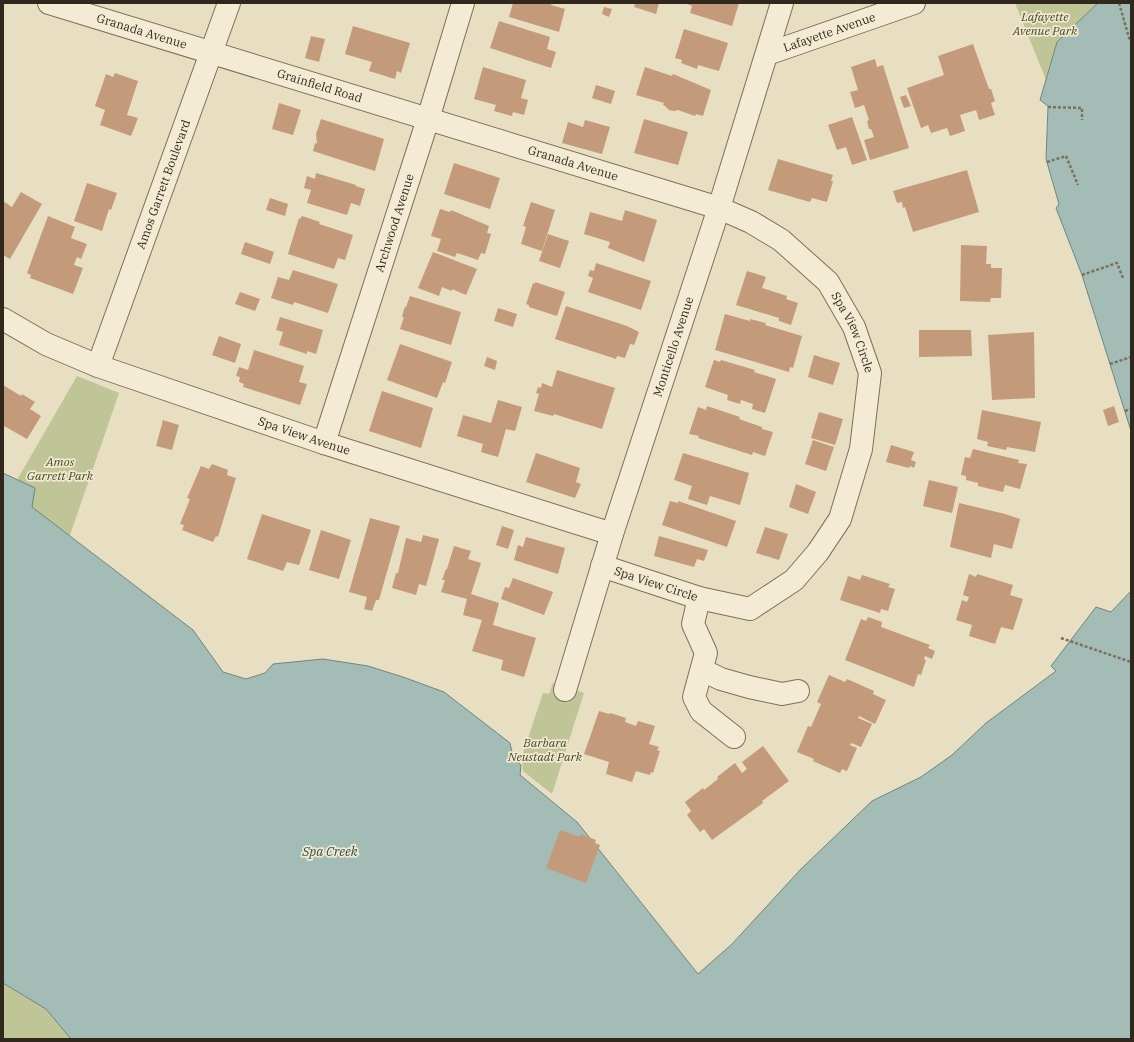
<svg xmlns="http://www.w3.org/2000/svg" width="1134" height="1042" viewBox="0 0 1134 1042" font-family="'IBM Plex Serif',serif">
<rect width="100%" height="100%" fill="#e8dec1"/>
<!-- green -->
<path fill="#bfc597" d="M1015,3H1098L1057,42L1046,80Z
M77,376L119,393L69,538L32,507L17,480Z
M553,683L584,693L552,794L523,771L522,756L543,693L549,694Z
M3,983L46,1009L71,1039H3Z"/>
<!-- water -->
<path fill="#a3bcb5" stroke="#6c8882" d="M1098,3H1131V431L1082,275L1056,208L1059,204L1046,159L1048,106L1040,100L1057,42Z
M3,473L35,488L32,507L193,630L223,672L246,679L265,673L273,664L323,659L368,666L403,677L444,692L510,743L513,757L521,765L520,775L577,822L698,974L732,944L801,869L872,801L921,777L952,755L986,723L1056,671L1051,666L1096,607L1111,612L1131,591V1039H71L46,1009L3,983Z"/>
<!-- building -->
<path fill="#c39b7b" d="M513,3H552L551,5L565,9L559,32L509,17Z
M635,3H659L656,14L634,7Z
M685,3H739L732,26L690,13L692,6Z
M604,7L612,9L609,17L602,14Z
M499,21L550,37L547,49L556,52L551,68L490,48Z
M353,26L410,43L401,73L397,71L395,79L369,71L372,62L345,54Z
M684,29L728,43L719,71L698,65L697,69L681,63L682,60L675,58Z
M311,36L325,39L319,62L305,58Z
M973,44L989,89H991L995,101L991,103L995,115L979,120L976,110L960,115L965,131L950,136L947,128L931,133L928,125L921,128L907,88L944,75L938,56Z
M875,59L877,67L883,65L909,148L870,160L864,140L874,137L871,129H869L867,121L869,120L864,105L855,108L850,92L858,90L851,67Z
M483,67L526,80L521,98L528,100L524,115L513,112L512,116L494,111L496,105L474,99Z
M645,67L672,76L673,74L711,90L703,116L696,114L695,116L678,110L674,111L669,110L665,106L663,105L664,103L636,95Z
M115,73L138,81L127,115L138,118L131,136L100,125L105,110L95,106L106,74L113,77Z
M596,85L615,91L611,104L592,98Z
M906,95L911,106L904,108L900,97Z
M279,103L301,110L293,135L272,129Z
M852,117L867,160L852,165L846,147L837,150L828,125Z
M321,119L384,139L375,171L313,151L315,143L317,144L316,134Z
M644,119L688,132L678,165L634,153Z
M585,120L610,127L602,154L562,143L568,122L583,127Z
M778,159L833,175L831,181H833L827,202L812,198L810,202L768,190Z
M454,163L500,178L490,209L444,194Z
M967,170L979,212L913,232L905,207L903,208L902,202L897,203L893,191Z
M316,173L356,185V186L365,189L360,206L351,203L347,215L307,203L311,190L304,188L307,176L315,179Z
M87,183L117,193L111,210L109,209L102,231L74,221Z
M21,192L42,204L10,259L3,255V201L12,207Z
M270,198L288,204L285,216L266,210Z
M531,202L555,210L542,251L521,244L526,227L523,226Z
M440,209L450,212L451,210L489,226L487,233L491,234L485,254L481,253L478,260L457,253L455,257L437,251L441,239L431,236Z
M625,210L657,220L644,262L608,248L610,242L584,234L590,212L622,221Z
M48,216L75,227L71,238L87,244L81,259L77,257L74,265L83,268L73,294L30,278L31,275L27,273Z
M302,216L320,222L319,224L353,235L345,260L338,258L334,269L288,254L299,218L300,219Z
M548,234L569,241L560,268L539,261Z
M245,242L274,252L270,264L241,254Z
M961,245L987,246L986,264H991V268H1002L1001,298H991L990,302L960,301Z
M433,252L477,269L466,295L452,289V291L442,287L439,296L418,288Z
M596,263L651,281L641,310L588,292L593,278L588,276L590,270L594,271Z
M293,270L338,284L328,313L294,302L293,305L271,298L278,277L289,280Z
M747,271L766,277L762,288L787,296L786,299L798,303L791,325L779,321V318L736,305Z
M535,282L565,292L557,316L529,307V305L526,304L533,283L535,284Z
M240,292L260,299L255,311L235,304Z
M410,296L461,312L451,345L400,329L404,317H402L404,309L405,307H406Z
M566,306L627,326L639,332L634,345L630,344L625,358L617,356L616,359L555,339Z
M498,308L517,314L513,327L494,321Z
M725,314L750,321V319L766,323L765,325L802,336L793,368L790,367L789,372L715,350Z
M280,317L323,330L316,354L307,351V354L279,345L283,332L276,330Z
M919,330H971L972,356L919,357Z
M1034,332L1035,398L992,400L988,335Z
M219,336L241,344L235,363L212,355Z
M400,344L452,362L445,383L443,382L437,398L387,380Z
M254,350L304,366L299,382L307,384L300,405L243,387L244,384L239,382L240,377L236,376L239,367L248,370Z
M814,355L840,363L833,385L808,377Z
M487,357L497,361L495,370L484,366Z
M714,360L720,362L721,360L755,370L754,372L776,379L765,413L752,409L753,404L741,400L740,404L727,400L728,395L705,387Z
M557,370L615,388L602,429L554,414L553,416L534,411L539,394L536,393L538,387L541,388L542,383L552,387Z
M3,385L21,396L22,394L35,402L30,409L41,416L27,439L4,426L3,428Z
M382,391L433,408L421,448L369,431Z
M498,400L522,407L515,431L506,429L498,457L481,452L483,444L457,436L463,415L491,423Z
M707,406L740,417L739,419L762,427V429L773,432L765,456L753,452L752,455L698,438L699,436L689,434L698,407L706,410Z
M1114,406L1119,422L1108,426L1103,410Z
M982,410L1041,422L1035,452L1007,447L1006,450L987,446L988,442L977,439Z
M819,412L843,419L835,445L811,438Z
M163,420L179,425L172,450L156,446Z
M813,440L834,447L826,471L805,464Z
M891,445L914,452L911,460L916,462L914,468L910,466L909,468L886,462Z
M973,449L1019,460L1018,463L1027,464L1020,489L1005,485L1003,492L978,486V483L966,480V476L961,475L965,457L970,458Z
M536,453L580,468L576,482L581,484L575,498L526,482Z
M683,453L749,473L740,505L710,496L707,505L688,499L692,486L674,480Z
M212,464L228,470L227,475L236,478L218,537L216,536L213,542L182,530L184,525L180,524L190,499L187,498L201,466L209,469Z
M929,480L958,487L952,513L923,506Z
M796,484L816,492L808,514L789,507Z
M670,501L678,503V501L736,521L727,547L662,525Z
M959,503L1005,514L1020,519L1012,549L994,544L991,558L950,547Z
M262,514L311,530L299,565L287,562L283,571L247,559Z
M370,518L400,526L379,600H376L372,611L364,609L367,597L349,592Z
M502,526L514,530L508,549L496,545Z
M765,527L788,534L779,560L756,553Z
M321,530L351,540L339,579L309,570Z
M423,535L439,539L426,586L419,584L416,595L392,588L396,573H398L406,538L421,542Z
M659,536L708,550L704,561L697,559L694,567L654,556Z
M526,537L565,548L558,574L514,560L518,545L523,547Z
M454,546L471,551L468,559L481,563L471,594L499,603L493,625L536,638L524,677L501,670L503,660L472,651L482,620L463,615L467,599L441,592L445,580H442L446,569H447Z
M969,574L976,577L977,574L1013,585L1010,595L1023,599L1013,630L1001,627L995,644L969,636L972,625L956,620L962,600L967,602L969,597L963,595Z
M862,575L890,584L888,587L895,589L888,611L881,609L880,613L840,600L848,576L860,580Z
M513,578L553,592L544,615L501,599L505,587L509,588Z
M868,617L882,622L881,627L930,645L928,648L935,651L932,659L925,656L924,659L926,660L921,675L918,674L914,687L845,660L861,619L866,621Z
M829,675L845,682L847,679L874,691L873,694L886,700L875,724L859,716L858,718L872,724L861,747L851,743L850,745L857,748L847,771L842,769L840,773L813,761L814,759L797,752L808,726L811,727L821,704L817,702Z
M599,711L609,714L610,713L626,718L625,722L636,726L638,721L655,726L649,744L659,747L657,750L660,751L653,773L651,772L650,775L636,771L632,782L606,774L609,762L584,754Z
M763,746L789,781L762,801L763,803L712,840L704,829L700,832L687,815L691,811L685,802L703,788L704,790L718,779L717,777L735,763L742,773L747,769L742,762Z
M560,830L580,837L581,834L596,840L595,843L600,845L586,883L546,868Z"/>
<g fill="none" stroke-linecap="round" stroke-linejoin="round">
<!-- minor casing -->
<g stroke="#806f5b" stroke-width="24">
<g id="minor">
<path id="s1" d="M49,3L719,208L751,222L781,240L828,282L854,327L870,373L861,449L840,519L818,552L794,580L750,609L699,598L602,566"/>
<path id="s2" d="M767,54L914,3"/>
<path id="s3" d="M3,319L46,344L98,366L324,443L612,534"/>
<path id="s4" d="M98,366L229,3"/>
<path id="s5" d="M324,443L428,119L463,3"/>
<path d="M699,598L693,624L706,653L694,697L701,711L734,737"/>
<path d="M702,670L721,679L749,687L782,694L798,691"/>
<path id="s6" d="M565,690L612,534L719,208L782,3"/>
</g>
</g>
<!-- path -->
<path stroke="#806f5b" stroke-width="2.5" stroke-dasharray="3 2" stroke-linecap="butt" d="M1119,3L1130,41
M1048,107L1082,108V120
M1047,162L1066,156L1078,185
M1082,275L1117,263L1123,278
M1110,364L1131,357
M1125,411L1131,409
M1061,638L1131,662"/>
<!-- minor -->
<use href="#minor" stroke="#f4ebd4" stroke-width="22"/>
</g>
<g text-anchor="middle" stroke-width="3.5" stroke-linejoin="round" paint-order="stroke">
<!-- park labels -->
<g font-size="12" font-style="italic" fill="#424c26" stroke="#f1e8d0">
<text x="1045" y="21">Lafayette<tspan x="1045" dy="14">Avenue Park</tspan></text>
<text x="60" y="466">Amos<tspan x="60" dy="14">Garrett Park</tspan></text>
<text x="545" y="747">Barbara<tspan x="545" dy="14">Neustadt Park</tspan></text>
</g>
<!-- street labels -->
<g font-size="12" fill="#31281d" stroke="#f1e8d0">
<text dy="4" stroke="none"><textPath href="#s1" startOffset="97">Granada Avenue</textPath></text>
<text dy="4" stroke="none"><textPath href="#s2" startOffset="66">Lafayette Avenue</textPath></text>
<text dy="4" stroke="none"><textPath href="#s1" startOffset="283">Grainfield Road</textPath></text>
<text dy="4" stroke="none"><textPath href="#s1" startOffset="548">Granada Avenue</textPath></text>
<text dy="4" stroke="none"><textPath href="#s4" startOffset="193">Amos Garrett Boulevard</textPath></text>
<text dy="4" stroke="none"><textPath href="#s5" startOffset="231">Archwood Avenue</textPath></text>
<text dy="4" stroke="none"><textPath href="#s1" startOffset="890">Spa View Circle</textPath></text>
<text dy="4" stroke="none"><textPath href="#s6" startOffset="360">Monticello Avenue</textPath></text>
<text dy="4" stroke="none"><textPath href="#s3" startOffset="324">Spa View Avenue</textPath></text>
<text transform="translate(656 584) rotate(18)" y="4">Spa View Circle</text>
</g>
<!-- water labels -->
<g font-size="13" font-style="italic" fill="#2e504e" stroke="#f1e8d0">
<text x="330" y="856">Spa Creek</text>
</g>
</g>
<!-- border -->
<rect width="1134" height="1042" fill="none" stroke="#31281d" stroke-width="8"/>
</svg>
